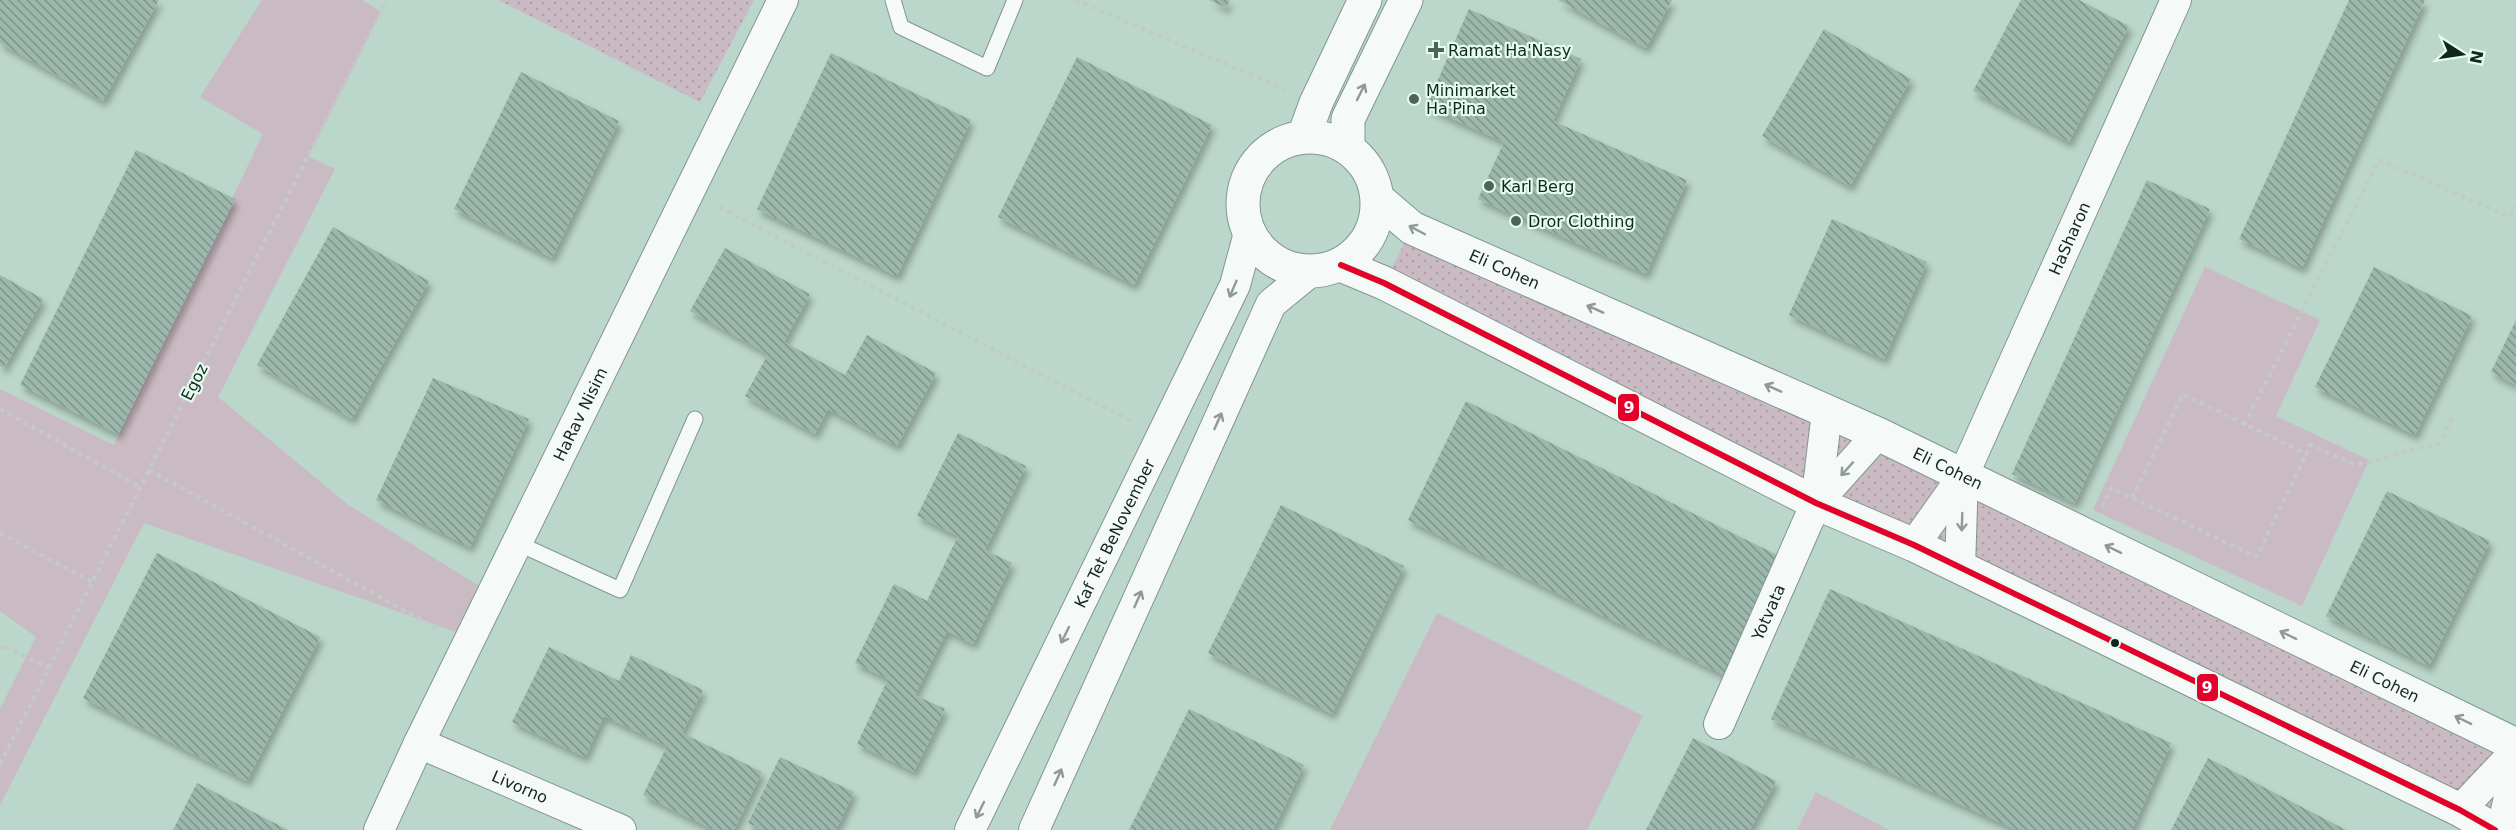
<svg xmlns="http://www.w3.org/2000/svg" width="2516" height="830" viewBox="0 0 2516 830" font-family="'DejaVu Sans',sans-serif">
<defs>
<pattern id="grass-dots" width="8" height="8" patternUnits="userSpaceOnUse" patternTransform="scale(1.5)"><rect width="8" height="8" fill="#cabac3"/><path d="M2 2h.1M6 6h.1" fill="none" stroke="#ada0a7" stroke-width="1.8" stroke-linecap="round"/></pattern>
<pattern id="building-back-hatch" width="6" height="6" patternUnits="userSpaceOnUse" patternTransform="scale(1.5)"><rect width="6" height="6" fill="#9cb7ac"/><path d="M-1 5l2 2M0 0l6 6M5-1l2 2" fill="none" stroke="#7e958b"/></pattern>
<filter id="shadow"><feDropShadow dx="3.5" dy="6" stdDeviation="3" flood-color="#0004"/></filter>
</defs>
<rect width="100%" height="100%" fill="#bbd6ca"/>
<!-- grass -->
<path fill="url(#grass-dots)" d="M498,0H754L700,102Z
M1412,228L2516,745V830L1384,283Z"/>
<!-- park -->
<path fill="#cabac3" d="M262,0H363L381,12L308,156L335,169L218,397L347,504L492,594L471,637L144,523L0,805V709L36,637L0,611V389L114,445L263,134L200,97Z
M2205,267L2320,320L2276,416L2369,460L2302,606L2093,510Z
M1437,613L1643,716L1587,830H1330Z
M1816,792L1889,830H1797Z"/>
<!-- building -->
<path fill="url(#building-back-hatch)" filter="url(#shadow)" d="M0,0H159L103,101L0,43Z
M1209,0H1230L1226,8Z
M1558,0H1672L1646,48Z
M2021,0H2079L2129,26L2069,142L1973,91Z
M2349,0H2425L2302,268L2239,239Z
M1469,9L1581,59L1553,121L1687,180L1646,274L1478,199L1504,142L1426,107Z
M1824,29L1911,79L1850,186L1762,136Z
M831,53L971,120L897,276L757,209Z
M1077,57L1212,125L1134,285L998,217Z
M521,72L619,121L552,258L454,209Z
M136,150L235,199L118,434L20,385Z
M2147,180L2210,209L2075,503L2012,474Z
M1832,219L1927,262L1884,359L1789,315Z
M333,227L429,281L352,419L257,365Z
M725,248L810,294L784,342L845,375L867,335L936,373L897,446L828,409L815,434L745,396L768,354L690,311Z
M2374,267L2472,316L2415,435L2315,387Z
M0,275L43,299L4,368L0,366Z
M2516,320V385L2491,372Z
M433,378L529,419L470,547L376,500Z
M1466,401L1781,557L1724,675L1408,520Z
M958,433L1026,466L985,550L1012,563L973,644L947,631L915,695L945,709L914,772L857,744L888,679L855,663L894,584L927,601L958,536L917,516Z
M2387,491L2490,541L2429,666L2326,616Z
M1281,505L1404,566L1332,714L1208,653Z
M157,553L320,637L247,781L83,698Z
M1830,589L2171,743L2132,830H2017L1771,719Z
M549,647L619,681L631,655L703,690L682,733L762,772L734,830H714L643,795L667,746L604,716L585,757L512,722Z
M1189,709L1304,765L1273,830H1129Z
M1693,738L1776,781L1750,830H1646Z
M780,757L854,792L836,830H762L748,823Z
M2208,758L2346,830H2171Z
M197,783L288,830H173Z"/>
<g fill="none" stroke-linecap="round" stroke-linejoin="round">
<!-- lane casing -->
<g stroke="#82978e" stroke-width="17">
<path id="lane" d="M893,0L901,27L987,68L1015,0
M517,543L620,590L695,419"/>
</g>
<!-- street casing -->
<g stroke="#82978e" stroke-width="32">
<g id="street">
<path d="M1816,503L1878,434"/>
<path id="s1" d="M1914,545L1963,476L2176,0"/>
<path d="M1960,568L1963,476"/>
<path id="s2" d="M1719,724L1816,503L1827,412"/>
<path id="s3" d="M419,743L621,830"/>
<path d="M2460,810L2516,751"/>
<path id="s4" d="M379,830L419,743L783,0"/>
<path id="s5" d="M970,830L1235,285L1249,233"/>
<path d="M1034,830L1271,304L1310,272"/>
<path d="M2502,830L2516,763"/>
</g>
</g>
<!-- secondary casing -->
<g stroke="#82978e" stroke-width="35">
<g id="secondary">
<path d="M1304,136L1316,103L1365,0"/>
<circle cx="1310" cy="204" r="67"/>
<path d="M1348,148V119L1406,0"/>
<path id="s6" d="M1378,199L1412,228L1878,434L2516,745"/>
<path d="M1341,265L1384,283L1816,503L1914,545L2460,810L2495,830"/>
</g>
</g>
<!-- path -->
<path stroke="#c3cbc7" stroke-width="4" stroke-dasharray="4.5 4.5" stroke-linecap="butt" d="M1075,0L1285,89
M719,207L1133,422
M0,409L140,487
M2244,425L2379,160L2510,217L2516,206
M149,470L438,629
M2132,498L2183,394L2306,454L2310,445L2356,465L2440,443L2452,418
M2102,507L2111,488L2257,557L2306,454
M0,533L92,582
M0,650L2,645L49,668
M0,764L387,0"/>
<!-- lane -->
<use href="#lane" stroke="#f5f9f7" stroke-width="15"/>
<!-- street -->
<use href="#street" stroke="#f5f9f7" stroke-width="30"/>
<!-- secondary -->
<use href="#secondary" stroke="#f5f9f7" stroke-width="33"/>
<!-- bus-1 casing -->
<g stroke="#e4fcf0" stroke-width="10">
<path id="bus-1" d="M1341,265L1384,283L1816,503L1914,545L2460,810L2495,830"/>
</g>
<!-- bus-1 -->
<use href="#bus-1" stroke="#e4002b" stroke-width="6"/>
</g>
<!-- one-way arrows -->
<defs><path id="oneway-shaft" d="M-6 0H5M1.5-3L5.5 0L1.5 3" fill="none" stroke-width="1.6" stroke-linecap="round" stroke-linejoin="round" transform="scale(1.5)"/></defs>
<g stroke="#8f9a95">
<use href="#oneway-shaft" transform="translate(1361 92) rotate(-64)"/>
<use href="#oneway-shaft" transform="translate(1417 230) rotate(-152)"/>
<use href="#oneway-shaft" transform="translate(1233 289) rotate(113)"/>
<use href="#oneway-shaft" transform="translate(1595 309) rotate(-156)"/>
<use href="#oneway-shaft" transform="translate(1773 388) rotate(-156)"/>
<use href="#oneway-shaft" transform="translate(1218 421) rotate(-66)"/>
<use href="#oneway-shaft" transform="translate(1847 469) rotate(132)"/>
<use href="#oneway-shaft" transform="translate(1962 522) rotate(92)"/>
<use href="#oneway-shaft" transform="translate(2113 549) rotate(-154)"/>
<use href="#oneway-shaft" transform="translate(1138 599) rotate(-66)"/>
<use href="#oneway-shaft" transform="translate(1065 635) rotate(116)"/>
<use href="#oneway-shaft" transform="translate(2288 635) rotate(-154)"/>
<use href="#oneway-shaft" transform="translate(2463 720) rotate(-154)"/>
<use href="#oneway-shaft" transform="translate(1058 777) rotate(-66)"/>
<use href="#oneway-shaft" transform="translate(980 810) rotate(116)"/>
</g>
<!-- markers -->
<g fill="#4e645a" stroke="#e4fcf0" stroke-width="2">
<path d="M1433 41h6v6h6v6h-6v6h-6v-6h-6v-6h6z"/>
<circle cx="1414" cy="99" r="6"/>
<circle cx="1489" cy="186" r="6"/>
<circle cx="1516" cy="221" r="6"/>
</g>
<circle fill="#13261e" stroke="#e4fcf0" stroke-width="2" cx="2115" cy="643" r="5"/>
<g text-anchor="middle" stroke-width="4.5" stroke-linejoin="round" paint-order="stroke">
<!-- poi labels -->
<g font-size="16" fill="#13261e" stroke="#e4fcf0" text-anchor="start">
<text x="1448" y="56">Ramat Ha'Nasy</text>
<text x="1426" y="96">Minimarket<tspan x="1426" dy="18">Ha'Pina</tspan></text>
<text x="1501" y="192">Karl Berg</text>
<text x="1528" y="227">Dror Clothing</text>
</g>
<!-- street labels -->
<g font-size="16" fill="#13261e" stroke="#e4fcf0">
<text dy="6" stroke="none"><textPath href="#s1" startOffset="345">HaSharon</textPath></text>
<text dy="6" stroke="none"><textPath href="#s6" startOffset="146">Eli Cohen</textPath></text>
<text transform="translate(194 382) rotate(-63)" y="6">Egoz</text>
<text dy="6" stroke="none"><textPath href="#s4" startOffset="462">HaRav Nisim</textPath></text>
<text dy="6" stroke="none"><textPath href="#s6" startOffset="632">Eli Cohen</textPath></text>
<text dy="6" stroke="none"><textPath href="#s5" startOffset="330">Kaf Tet BeNovember</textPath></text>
<text dy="6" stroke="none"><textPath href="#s2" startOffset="122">Yotvata</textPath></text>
<text dy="6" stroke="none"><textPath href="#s6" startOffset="1118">Eli Cohen</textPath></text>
<text dy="6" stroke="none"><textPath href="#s3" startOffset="110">Livorno</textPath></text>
</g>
</g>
<g stroke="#e4fcf0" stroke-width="2">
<rect x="1617" y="393" width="23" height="29" rx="6" fill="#e4002b"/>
<rect x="2196" y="673" width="23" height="29" rx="6" fill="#e4002b"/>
</g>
<g font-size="16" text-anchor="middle" font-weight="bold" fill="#fff">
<text x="1629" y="413">9</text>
<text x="2207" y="693">9</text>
</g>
<!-- north arrow -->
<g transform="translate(2462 54) rotate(102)" stroke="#e4fcf0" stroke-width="4.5" paint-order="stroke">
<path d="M0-4.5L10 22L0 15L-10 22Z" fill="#13261e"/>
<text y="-9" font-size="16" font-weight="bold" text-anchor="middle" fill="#13261e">N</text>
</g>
</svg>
